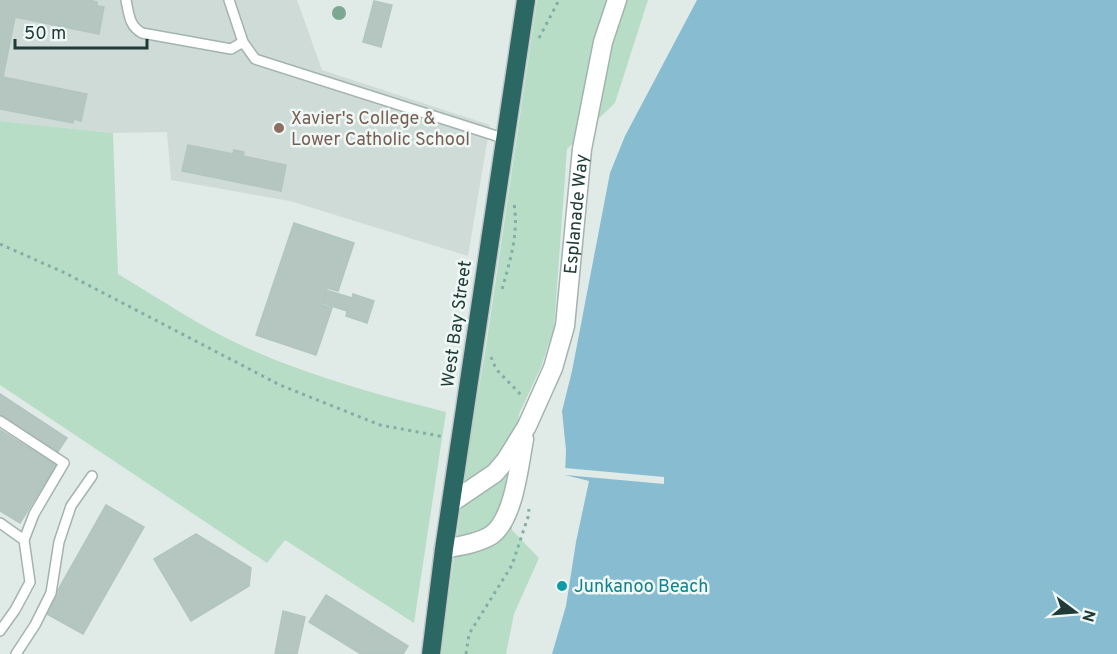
<svg xmlns="http://www.w3.org/2000/svg" width="1117" height="654" viewBox="0 0 1117 654" font-family="Overpass,sans-serif">
<rect width="100%" height="100%" fill="#e0ebe7"/>
<!-- built -->
<path fill="#cedbd7" d="M0,0H297L322,70L490,125L468,256L290,201L171,180L167,132L113,133L0,121Z"/>
<!-- green -->
<path fill="#b8ddc7" d="M537,0H648L615,103L567,149L554,328L541,367L519,414L512,530L539,558L514,614L506,654H441L470,441L486,346Z
M0,121L113,133L118,274C160,299 201,327 245,347C309,376 379,395 446,412L414,623L285,540L267,563L0,385Z"/>
<!-- water -->
<path fill="#87bcd1" d="M697,0H1117V654H552L566,606L576,542L589,481L565,475L566,450L562,411L572,371L610,173L625,136Z"/>
<!-- pier -->
<path fill="#e0ebe7" d="M565,468L664,477V484L565,475Z"/>
<!-- building -->
<path fill="#b5c6c1" stroke="#b2c5bf" stroke-width="1.5" d="M0,0H89L97,2V6L104,7L99,34L15,17L3,77L87,94L81,121L74,119L73,123L0,109Z
M374,1L392,5L381,47L363,42Z
M188,145L233,154L234,150L244,152L243,156L286,165L281,191L182,171Z
M294,223L354,243L338,291L327,288L322,305L332,308L316,355L256,335Z
M326,290L352,298L353,294L374,301L367,323L346,316L347,311L322,303Z
M0,394L67,438L57,453L0,416Z
M0,430L56,465L20,523L0,511Z
M106,505L144,527L83,634L45,613Z
M196,534L251,568L249,586L191,621L154,559Z
M326,595L408,646L403,654H361L309,622Z
M283,611L305,617L297,654H275Z"/>
<g fill="none" stroke-linecap="round" stroke-linejoin="round">
<!-- lane casing -->
<g stroke="#a3b3af" stroke-width="12">
<path id="lane" d="M126,0C129,14 129,26 142,33L231,49L243,42
M229,0L243,42L255,59L506,139
M0,421L64,463L34,514L24,540L30,582L15,610L0,631
M0,523L24,540
M16,654L35,625L51,593L59,542L71,506L92,476"/>
</g>
<!-- street casing -->
<g stroke="#a3b3af" stroke-width="21">
<g id="street">
<path id="s1" d="M451,503L495,473L506,460L527,426L553,368L565,326L582,149L603,42L617,0"/>
<path d="M444,549C459,546 476,544 490,536C514,521 519,465 524,439"/>
</g>
</g>
<!-- highway casing -->
<g stroke="#c1c8c7" stroke-width="21">
<path id="highway" d="M431,654L444,549L526,0"/>
</g>
<!-- path -->
<path stroke="#80afa6" stroke-width="3" stroke-dasharray="3 4.5" stroke-linecap="butt" d="M539,38L559,0
M0,244L65,273L280,385L380,425L445,437
M502,289C510,262 519,232 514,204
M491,357L496,369L522,396
M466,654L469,634L512,565L528,517L529,509"/>
<!-- lane -->
<use href="#lane" stroke="#fff" stroke-width="9"/>
<!-- street -->
<use href="#street" stroke="#fff" stroke-width="18"/>
<!-- highway -->
<use href="#highway" stroke="#2c6863" stroke-width="18"/>
</g>
<!-- trees -->
<circle fill="#7ca893" cx="339" cy="13" r="7"/>
<!-- markers -->
<circle fill="#8d6e63" stroke="#f0f8f5" stroke-width="2" cx="279" cy="128" r="6"/>
<circle fill="#0f9aa8" stroke="#f0f8f5" stroke-width="2" cx="562" cy="586" r="6"/>
<g text-anchor="middle" stroke-width="5" stroke-linejoin="round" paint-order="stroke">
<!-- education labels -->
<g font-size="18" fill="#785e54" stroke="#f0f8f5" text-anchor="start">
<text x="291" y="124">Xavier's College &amp;<tspan x="291" dy="21">Lower Catholic School</tspan></text>
</g>
<!-- street labels -->
<g font-size="18" fill="#203b37" stroke="#f0f8f5">
<text dy="6" stroke="none"><textPath href="#s1" startOffset="330">Esplanade Way</textPath></text>
<text transform="translate(456 324) rotate(-82)" y="6">West Bay Street</text>
</g>
<!-- culture labels -->
<g font-size="18" fill="#0d838f" stroke="#f0f8f5" text-anchor="start">
<text x="574" y="592">Junkanoo Beach</text>
</g>
</g>
<!-- north arrow -->
<g transform="translate(1075 612) rotate(106)" stroke="#f0f8f5" stroke-width="4.5" paint-order="stroke">
<path d="M0-4.5L10 22L0 15L-10 22Z" fill="#203b37"/>
<text y="-9" font-size="16" font-weight="bold" text-anchor="middle" fill="#203b37">N</text>
</g>
<!-- scale -->
<path d="M15 39v9h132v-9" fill="none" stroke="#203b37" stroke-width="3"/>
<text x="24" y="39" font-size="18" fill="#203b37" stroke="#f0f8f5" stroke-width="4.5" paint-order="stroke">50 m</text>
</svg>
